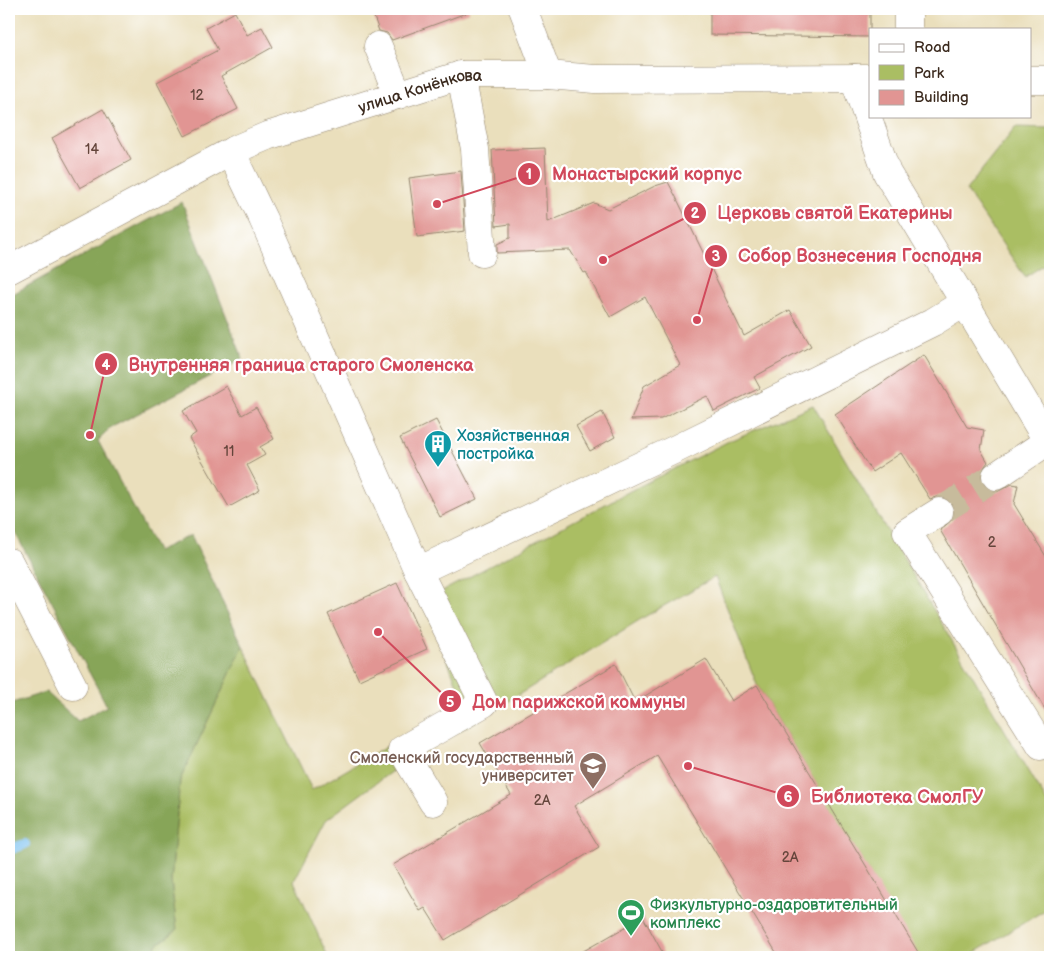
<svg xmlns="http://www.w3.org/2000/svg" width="1059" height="966" viewBox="0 0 1059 966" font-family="'Balsamiq Sans',sans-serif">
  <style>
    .green { fill: #aabe63; stroke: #727440 }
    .forest { fill: #87a559; stroke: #61683c }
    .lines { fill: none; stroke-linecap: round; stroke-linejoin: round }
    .stream { stroke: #78c0f0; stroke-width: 10 }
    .building { fill: #e19593 }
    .minor-tunnel { stroke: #c7bb9c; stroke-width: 28; stroke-dasharray: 28 14; stroke-linecap: butt }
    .minor-casing { stroke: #92846d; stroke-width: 29 }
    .minor { stroke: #fff; stroke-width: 28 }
    .labels { text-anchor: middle; stroke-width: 4.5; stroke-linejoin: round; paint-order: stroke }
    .number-label { font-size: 14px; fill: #64453b }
    .street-label { font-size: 16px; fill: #3b2a1e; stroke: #fff }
    .culture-label { font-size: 16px; fill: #0d838f; stroke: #fff; text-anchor: start }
    .education-label { font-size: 16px; fill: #785e54; stroke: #fff; text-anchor: end }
    .leisure-label { font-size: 16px; fill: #27864d; stroke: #fff; text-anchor: start }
    .leader { fill: none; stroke: #d1495b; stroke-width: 2 }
    .callout-dot { fill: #d1495b; stroke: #fff; stroke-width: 2 }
    .mark-label { font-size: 15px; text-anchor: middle; font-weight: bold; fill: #fff }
    .callout-label { font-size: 18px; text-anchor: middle; font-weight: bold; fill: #d1495b; stroke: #fff; stroke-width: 4.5; stroke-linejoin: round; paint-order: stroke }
  </style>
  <rect width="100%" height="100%" fill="#fff"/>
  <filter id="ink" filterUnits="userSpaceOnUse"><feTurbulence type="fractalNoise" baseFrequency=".02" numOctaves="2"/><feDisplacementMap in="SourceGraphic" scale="10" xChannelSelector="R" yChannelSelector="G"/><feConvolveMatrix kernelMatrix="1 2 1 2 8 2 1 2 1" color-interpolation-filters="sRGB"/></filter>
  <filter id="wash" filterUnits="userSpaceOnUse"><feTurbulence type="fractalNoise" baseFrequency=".0096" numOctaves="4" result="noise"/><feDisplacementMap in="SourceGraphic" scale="20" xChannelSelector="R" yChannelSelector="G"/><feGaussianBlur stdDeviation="1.12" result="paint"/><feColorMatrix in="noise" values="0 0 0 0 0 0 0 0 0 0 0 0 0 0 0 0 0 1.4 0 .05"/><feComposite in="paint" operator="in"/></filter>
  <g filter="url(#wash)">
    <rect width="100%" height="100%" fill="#eadfbc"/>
    <!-- green -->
    <g class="green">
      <polygon points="1016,127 1050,128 1050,261 1025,277 966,190"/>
      <polygon points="813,405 1050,807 1050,907 967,957 920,957 757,685 715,577 646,616 473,723 407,760 326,820 294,881 328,957 151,957 156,945 177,930 171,881 180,780 243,646 312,790 464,702 424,601 630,491 727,442"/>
    </g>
    <!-- forest -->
    <polygon class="forest" points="182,202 243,359 110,428 98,441 157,551 191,535 243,646 180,780 171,881 177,930 157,945 151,957 9,957 9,704 46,692 78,721 107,706 9,521 9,296"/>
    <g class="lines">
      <!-- stream -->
      <polyline class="stream" points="9,850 25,844"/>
    </g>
    <g id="blocks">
      <!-- building -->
      <g class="building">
        <polygon points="371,9 469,9 469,12 392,40 387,33 379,31"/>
        <polygon points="710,9 870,9 870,37 710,35"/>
        <polygon points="235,12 247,35 262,27 273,47 221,76 238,109 185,136 157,82 218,50 206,28"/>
        <polygon points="103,109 131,160 80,188 52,138"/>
        <polygon points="545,148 548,222 594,203 608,209 655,186 668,182 676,197 744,336 790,310 811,346 754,377 760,388 714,411 707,396 661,419 631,420 644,386 680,365 645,297 610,317 586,272 584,273 570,250 497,253 497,244 510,238 510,224 496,226 492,150"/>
        <polygon points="461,171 465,231 417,237 409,178"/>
        <polygon points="924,355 967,427 984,430 981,450 988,462 982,470 980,477 983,484 989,490 997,492 1012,484 1018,485 1014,504 1050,563 1050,718 940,530 953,519 955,511 952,503 947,498 939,496 930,499 901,453 872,472 835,414"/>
        <polygon points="226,386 242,415 256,407 274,439 260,447 265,455 247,465 260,490 229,507 189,438 196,433 183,411"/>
        <polygon points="602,412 615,437 590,451 576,426"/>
        <polygon points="436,420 477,499 440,517 400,438"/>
        <polygon points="397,583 427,649 359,680 328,614"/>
        <polygon points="706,659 731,701 757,685 921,957 779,957 657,756 574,806 599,847 445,940 425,908 420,911 393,865 511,795 480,743 616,664 635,702"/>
        <polygon points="643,917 665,957 573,957"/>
      </g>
    </g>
  </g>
  <g filter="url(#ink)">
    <use href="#blocks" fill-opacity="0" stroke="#92846d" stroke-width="1"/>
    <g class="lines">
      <!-- minor-tunnel -->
      <polyline class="minor-tunnel" points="939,512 996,476"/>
      <defs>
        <g id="minor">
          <polyline points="523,9 548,75"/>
          <polyline points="908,29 908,9"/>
          <polyline points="378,46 398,95"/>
          <polyline points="461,75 475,149 482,253"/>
          <polyline points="854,78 887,173 1050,445"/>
          <polyline points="1030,80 1050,80"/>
          <polyline points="234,150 238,167 263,219 418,571 484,703 402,750 433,802"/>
          <path id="s1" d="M9,270L234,150L267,136L461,75H548L595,79L870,78"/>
          <polyline points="996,476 1048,441"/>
          <polyline points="939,512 907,532 1041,746 1050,740"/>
          <polyline points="9,562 73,686"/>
          <polyline points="418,571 678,448 933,322 964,303"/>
        </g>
      </defs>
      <!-- minor casing -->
      <use href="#minor" class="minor-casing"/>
      <!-- minor -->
      <use href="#minor" class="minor"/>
    </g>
  </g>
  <!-- icons -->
  <defs>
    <symbol id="building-pin" viewBox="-11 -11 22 30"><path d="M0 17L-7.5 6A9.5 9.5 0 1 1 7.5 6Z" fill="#0f9aa8" stroke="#fff"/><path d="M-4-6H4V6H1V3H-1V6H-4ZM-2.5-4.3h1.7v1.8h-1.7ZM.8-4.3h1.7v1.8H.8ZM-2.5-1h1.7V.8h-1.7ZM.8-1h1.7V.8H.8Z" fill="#fff"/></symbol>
    <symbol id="university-pin" viewBox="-11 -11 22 30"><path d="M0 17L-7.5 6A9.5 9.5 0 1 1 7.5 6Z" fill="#8d6e63" stroke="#fff"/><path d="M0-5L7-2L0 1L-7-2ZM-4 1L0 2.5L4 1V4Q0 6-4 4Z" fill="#fff"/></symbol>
    <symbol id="stadium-pin" viewBox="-11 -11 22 30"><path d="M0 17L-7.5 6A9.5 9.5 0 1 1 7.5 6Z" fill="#2e9e5b" stroke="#fff"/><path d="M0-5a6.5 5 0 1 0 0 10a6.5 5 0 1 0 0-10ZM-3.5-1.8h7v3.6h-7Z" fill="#fff"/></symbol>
  </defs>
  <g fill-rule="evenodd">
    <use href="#building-pin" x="422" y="428" width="32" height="43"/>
    <use href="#university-pin" x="577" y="750" width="32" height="43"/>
    <use href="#stadium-pin" x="615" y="897" width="32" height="43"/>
  </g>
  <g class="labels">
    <!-- number labels -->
    <g class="number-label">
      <text x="197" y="100">12</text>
      <text x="92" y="154">14</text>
      <text x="229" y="456">11</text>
      <text x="992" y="547">2</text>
      <text x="542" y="805">2А</text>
      <text x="790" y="862">2А</text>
    </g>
    <!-- street labels -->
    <g class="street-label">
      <text dy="6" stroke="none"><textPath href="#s1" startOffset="451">улица Конёнкова</textPath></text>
    </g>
    <!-- culture labels -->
    <g class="culture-label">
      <text x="457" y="441">Хозяйственная<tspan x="457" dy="18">постройка</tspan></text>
    </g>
    <!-- education labels -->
    <g class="education-label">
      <text x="574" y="763">Смоленский государственный<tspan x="574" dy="18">университет</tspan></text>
    </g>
    <!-- leisure labels -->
    <g class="leisure-label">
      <text x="650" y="910">Физкультурно-оздаровтительный<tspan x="650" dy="18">комплекс</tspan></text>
    </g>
  </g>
  <!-- callouts -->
  <path class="leader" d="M437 204L529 174M603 260L695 213M697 320L716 256M90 435L106 364M378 632L450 701M688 766L788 796"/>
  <g class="callout-dot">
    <circle cx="437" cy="204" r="5"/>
    <circle cx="603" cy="260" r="5"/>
    <circle cx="697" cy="320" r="5"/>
    <circle cx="90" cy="435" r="5"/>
    <circle cx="378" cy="632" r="5"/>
    <circle cx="688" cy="766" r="5"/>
    <circle cx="529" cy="174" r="12"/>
    <circle cx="695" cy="213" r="12"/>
    <circle cx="716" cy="256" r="12"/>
    <circle cx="106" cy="364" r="12"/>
    <circle cx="450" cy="701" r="12"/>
    <circle cx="788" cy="796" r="12"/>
  </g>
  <g class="mark-label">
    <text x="529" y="179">1</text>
    <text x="695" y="218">2</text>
    <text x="716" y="261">3</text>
    <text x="106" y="370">4</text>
    <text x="450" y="707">5</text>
    <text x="788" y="802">6</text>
  </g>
  <g class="callout-label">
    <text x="647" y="180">Монастырский корпус</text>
    <text x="835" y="219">Церковь святой Екатерины</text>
    <text x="860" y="262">Собор Вознесения Господня</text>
    <text x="301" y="371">Внутренняя граница старого Смоленска</text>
    <text x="579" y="708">Дом парижской коммуны</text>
    <text x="897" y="803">Библиотека СмолГУ</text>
  </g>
  <!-- margin -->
  <rect width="1059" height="966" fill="none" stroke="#fff" stroke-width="30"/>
  <!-- legend -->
  <rect x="869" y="28" width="162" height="90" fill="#ffffff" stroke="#b1aaa5"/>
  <rect x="879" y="44" width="25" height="8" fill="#ffffff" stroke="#b1aaa5"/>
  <text x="914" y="52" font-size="15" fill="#3b2a1e">Road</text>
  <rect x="879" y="65" width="25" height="15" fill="#aabe63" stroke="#b1aaa5"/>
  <text x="914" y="78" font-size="15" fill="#3b2a1e">Park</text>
  <rect x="879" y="90" width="25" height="15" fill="#e19593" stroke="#b1aaa5"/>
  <text x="914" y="102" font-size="15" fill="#3b2a1e">Building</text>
</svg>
